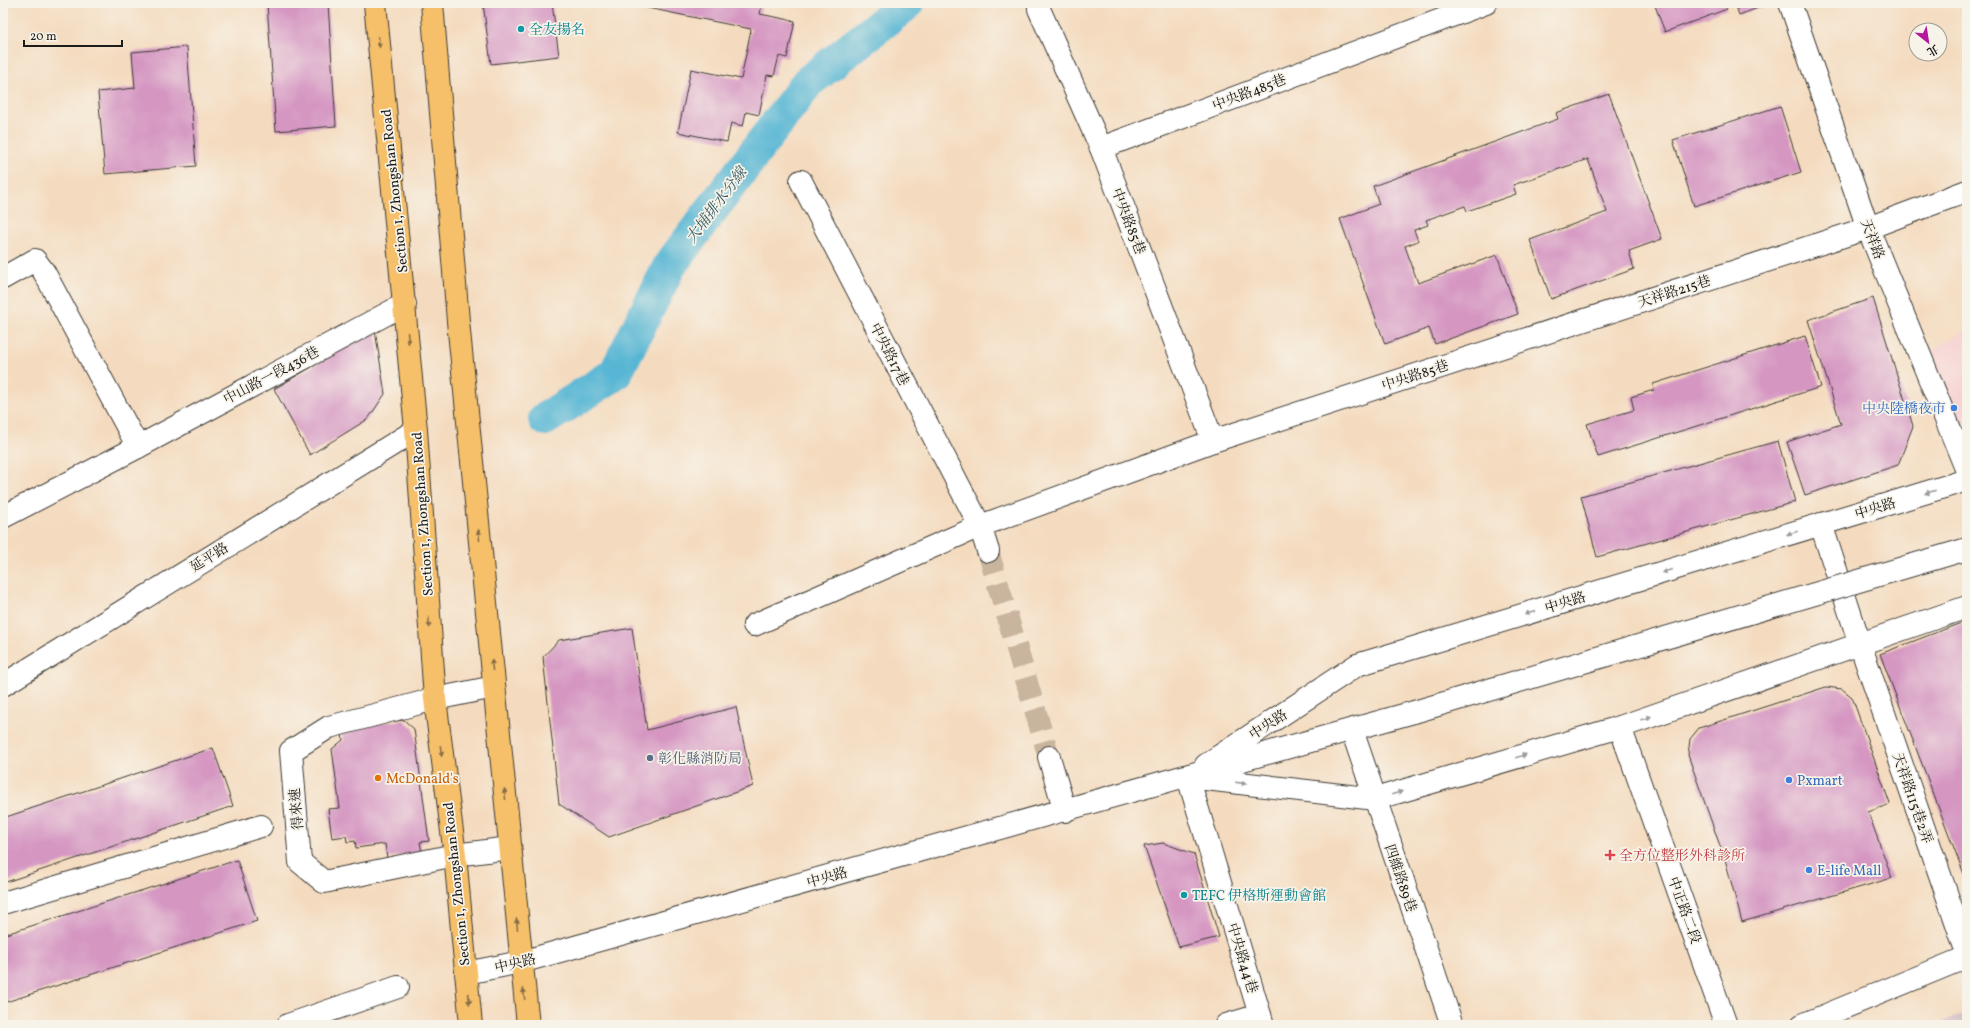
<svg xmlns="http://www.w3.org/2000/svg" width="1970" height="1028" viewBox="0 0 1970 1028" font-family="Vollkorn,'Noto Serif TC',serif">
  <style>
    .built { fill: #f7cfd0 }
    .industrial { fill: #d2bdc5 }
    .lines { fill: none; stroke-linecap: round; stroke-linejoin: round }
    .canal { stroke: #56b6d4; stroke-width: 34 }
    .building { fill: #d597c2 }
    .minor-tunnel { stroke: #c9b59e; stroke-width: 22; stroke-dasharray: 22 11; stroke-linecap: butt }
    .minor-casing { stroke: #3c3934; stroke-width: 24 }
    .major-casing { stroke: #3c3934; stroke-width: 24 }
    .minor { stroke: #fff; stroke-width: 22 }
    .major { stroke: #f6c06b; stroke-width: 22 }
    .minor-bridge-casing { stroke: #3c3934; stroke-width: 24; stroke-linecap: butt }
    .minor-bridge { stroke: #fff; stroke-width: 22 }
    .oneway { fill: #896e44 }
    .oneway2 { fill: #999 }
    .culture-dot { fill: #0f9aa8; stroke: #f7f3e8; stroke-width: 1.5 }
    .shop-dot { fill: #3f7fe0; stroke: #f7f3e8; stroke-width: 1.5 }
    .service-dot { fill: #5c6f8a; stroke: #f7f3e8; stroke-width: 1.5 }
    .food-dot { fill: #e8710a; stroke: #f7f3e8; stroke-width: 1.5 }
    .health-dot { fill: #e0444e; stroke: #f7f3e8; stroke-width: 1.5 }
    .labels { text-anchor: middle; stroke-width: 3.5; stroke-linejoin: round; paint-order: stroke }
    .culture-label { font-size: 14px; fill: #0d838f; stroke: #f7f3e8; text-anchor: start }
    .street-label { font-size: 14px; fill: #1c1c1c; stroke: #f7f3e8 }
    .shop-label { font-size: 14px; fill: #366cbe; stroke: #f7f3e8; text-anchor: start }
    .service-label { font-size: 14px; fill: #4e5e75; stroke: #f7f3e8; text-anchor: start }
    .food-label { font-size: 14px; fill: #c56008; stroke: #f7f3e8; text-anchor: start }
    .health-label { font-size: 14px; fill: #be3a42; stroke: #f7f3e8; text-anchor: start }
    .water-label { font-size: 15px; font-style: italic; fill: #335a66; stroke: #f7f3e8 }
  </style>
  <rect width="100%" height="100%" fill="#f7f3e8"/>
  <filter id="ink" filterUnits="userSpaceOnUse"><feTurbulence type="fractalNoise" baseFrequency=".025" numOctaves="2"/><feDisplacementMap in="SourceGraphic" scale="8" xChannelSelector="R" yChannelSelector="G"/><feConvolveMatrix kernelMatrix="1 2 1 2 8 2 1 2 1" color-interpolation-filters="sRGB"/></filter>
  <filter id="wash" filterUnits="userSpaceOnUse"><feTurbulence type="fractalNoise" baseFrequency=".012" numOctaves="4" result="noise"/><feDisplacementMap in="SourceGraphic" scale="16" xChannelSelector="R" yChannelSelector="G"/><feGaussianBlur stdDeviation="0.9" result="paint"/><feColorMatrix in="noise" values="0 0 0 0 0 0 0 0 0 0 0 0 0 0 0 0 0 1.4 0 .05"/><feComposite in="paint" operator="in"/></filter>
  <g filter="url(#wash)">
    <rect width="100%" height="100%" fill="#f4dbbf"/>
    <!-- built -->
    <polygon class="built" points="1967,329 1967,457 1921,358"/>
    <!-- industrial -->
    <polygon class="industrial" points="1967,1012 1967,1025 1937,1025"/>
    <g class="lines">
      <!-- canal -->
      <polyline class="canal" points="545,419 615,374 670,265 808,82 908,3"/>
    </g>
    <g id="blocks">
      <!-- building -->
      <g class="building">
        <polygon points="267,3 328,3 336,126 276,131"/>
        <polygon points="483,3 552,3 559,56 491,64"/>
        <polygon points="623,3 762,3 760,14 795,21 787,58 779,56 774,76 767,75 759,115 746,112 743,126 731,123 727,142 678,132 691,69 741,79 751,29"/>
        <polygon points="1654,3 1724,3 1727,9 1665,32"/>
        <polygon points="1735,3 1771,3 1739,15"/>
        <polygon points="187,47 196,166 105,174 98,92 135,88 132,52"/>
        <polygon points="1609,94 1662,239 1629,251 1634,269 1551,299 1530,240 1607,212 1588,159 1513,185 1516,194 1467,211 1465,206 1426,220 1428,225 1414,230 1418,241 1405,246 1418,283 1497,255 1518,314 1435,344 1429,328 1385,344 1340,219 1379,204 1373,186 1558,119 1556,113"/>
        <polygon points="1780,106 1801,172 1694,206 1673,140"/>
        <polygon points="1873,298 1913,426 1898,465 1805,495 1787,442 1841,424 1808,320"/>
        <polygon points="375,330 385,394 368,419 310,455 274,389"/>
        <polygon points="1805,336 1821,387 1598,457 1587,424 1634,410 1631,397 1654,390 1653,384"/>
        <polygon points="1778,441 1795,502 1597,557 1581,496"/>
        <polygon points="1961,623 1967,623 1967,882 1880,654"/>
        <polygon points="632,628 647,730 736,707 753,786 609,837 559,804 543,657 559,640"/>
        <polygon points="1826,687 1842,689 1852,697 1890,804 1868,812 1892,878 1742,922 1726,863 1688,755 1690,739 1699,728"/>
        <polygon points="404,720 414,729 429,841 420,842 422,853 387,858 385,844 356,848 355,841 347,842 346,836 332,838 328,809 340,808 332,749 343,740 341,728"/>
        <polygon points="213,748 233,806 3,883 3,818"/>
        <polygon points="1163,843 1194,854 1219,937 1179,947 1144,846"/>
        <polygon points="237,860 257,921 3,1003 3,935"/>
      </g>
    </g>
  </g>
  <g filter="url(#ink)">
    <use href="#blocks" fill-opacity="0" stroke="#3c3934" stroke-width="1"/>
    <g class="lines">
      <!-- minor-tunnel -->
      <polyline class="minor-tunnel" points="988,551 1049,757"/>
      <defs>
        <g id="minor">
          <polyline points="1039,3 1039,9 1101,148 1213,441"/>
          <polyline points="1790,3 1868,228 1967,471"/>
          <polyline points="1101,148 1486,3"/>
          <polyline points="801,181 980,526 988,551"/>
          <polyline points="3,278 35,260 44,272 138,447"/>
          <polyline points="3,517 138,447 405,304"/>
          <polyline points="1821,524 1860,644 1967,953"/>
          <polyline points="754,625 980,526 1213,441 1868,228 1967,191"/>
          <polyline points="3,685 416,430"/>
          <polyline points="494,687 435,699 329,727 291,751 300,862 324,882 455,855 510,848"/>
          <polyline points="1620,727 1726,1025"/>
          <polyline points="1352,730 1452,1025"/>
          <polyline points="1049,757 1065,811"/>
          <polyline points="1206,765 1357,665 1967,480"/>
          <polyline points="1188,777 1263,1025"/>
          <polyline points="1197,778 1375,799 1620,727 1967,607"/>
          <polyline points="3,903 261,826"/>
          <polyline points="466,973 521,962 1414,712"/>
          <polyline points="288,1025 398,987"/>
          <polyline points="1226,1025 1260,1015"/>
          <polyline points="1802,1025 1967,957"/>
        </g>
        <g id="major">
          <polyline points="375,3 416,430 435,699 455,855 471,1025"/>
          <polyline points="432,3 458,321 528,1025"/>
        </g>
      </defs>
      <!-- minor casing -->
      <use href="#minor" class="minor-casing"/>
      <!-- major casing -->
      <use href="#major" class="major-casing"/>
      <!-- minor -->
      <use href="#minor" class="minor"/>
      <!-- major -->
      <use href="#major" class="major"/>
      <defs>
        <polyline id="minor-bridge" points="1414,712 1967,549"/>
      </defs>
      <!-- minor-bridge casing -->
      <use href="#minor-bridge" class="minor-bridge-casing"/>
      <!-- minor-bridge -->
      <use href="#minor-bridge" class="minor-bridge"/>
    </g>
    <!-- one-way arrows -->
    <defs><path id="oneway-solid" d="M-6-.8H1V-3.2L6.5 0L1 3.2V.8H-6Z"/></defs>
    <g class="oneway">
      <use href="#oneway-solid" transform="translate(379 42) rotate(84)"/>
      <use href="#oneway-solid" transform="translate(408 338) rotate(85)"/>
      <use href="#oneway-solid" transform="translate(479 535) rotate(-96)"/>
      <use href="#oneway-solid" transform="translate(429 622) rotate(86)"/>
      <use href="#oneway-solid" transform="translate(492 665) rotate(-96)"/>
      <use href="#oneway-solid" transform="translate(441 751) rotate(83)"/>
      <use href="#oneway-solid" transform="translate(505 794) rotate(-96)"/>
      <use href="#oneway-solid" transform="translate(517 924) rotate(-95)"/>
      <use href="#oneway-solid" transform="translate(524 994) rotate(-97)"/>
      <use href="#oneway-solid" transform="translate(469 999) rotate(84)"/>
    </g>
    <g class="oneway2">
      <use href="#oneway-solid" transform="translate(1930 492) rotate(163)"/>
      <use href="#oneway-solid" transform="translate(1792 533) rotate(163)"/>
      <use href="#oneway-solid" transform="translate(1667 571) rotate(163)"/>
      <use href="#oneway-solid" transform="translate(1530 613) rotate(163)"/>
      <use href="#oneway-solid" transform="translate(1646 718) rotate(-19)"/>
      <use href="#oneway-solid" transform="translate(1521 756) rotate(-17)"/>
      <use href="#oneway-solid" transform="translate(1241 783) rotate(7)"/>
      <use href="#oneway-solid" transform="translate(1397 793) rotate(-17)"/>
    </g>
  </g>
  <!-- markers -->
  <g class="culture-dot">
    <circle cx="521" cy="29" r="4"/>
    <circle cx="1184" cy="895" r="4"/>
  </g>
  <g class="shop-dot">
    <circle cx="1954" cy="408" r="4"/>
    <circle cx="1789" cy="780" r="4"/>
    <circle cx="1809" cy="870" r="4"/>
  </g>
  <circle class="service-dot" cx="650" cy="758" r="4"/>
  <circle class="food-dot" cx="378" cy="778" r="4"/>
  <path class="health-dot" d="M1608 849h4v4h4v4h-4v4h-4v-4h-4v-4h4z"/>
  <g class="labels">
    <!-- culture labels -->
    <g class="culture-label">
      <text x="529" y="34">全友揚名</text>
      <text x="1192" y="900">TEFC 伊格斯運動會館</text>
    </g>
    <!-- street labels -->
    <g class="street-label">
      <text transform="translate(1249 92) rotate(-21)" y="5">中央路485巷</text>
      <text transform="translate(394 191) rotate(-96)" y="5">Section 1, Zhongshan Road</text>
      <text transform="translate(1129 221) rotate(69)" y="5">中央路85巷</text>
      <text transform="translate(1873 239) rotate(69)" y="5">天祥路</text>
      <text transform="translate(1674 291) rotate(-18)" y="5">天祥路215巷</text>
      <text transform="translate(890 354) rotate(63)" y="5">中央路17巷</text>
      <text transform="translate(271 375) rotate(-28)" y="5">中山路一段436巷</text>
      <text transform="translate(1415 375) rotate(-18)" y="5">中央路85巷</text>
      <text transform="translate(1875 508) rotate(-17)" y="5">中央路</text>
      <text transform="translate(422 514) rotate(-94)" y="5">Section 1, Zhongshan Road</text>
      <text transform="translate(209 557) rotate(-32)" y="5">延平路</text>
      <text transform="translate(1565 602) rotate(-17)" y="5">中央路</text>
      <text transform="translate(1268 724) rotate(-33)" y="5">中央路</text>
      <text transform="translate(1913 798) rotate(71)" y="5">天祥路115巷2弄</text>
      <text transform="translate(296 809) rotate(-95)" y="5">得來速</text>
      <text transform="translate(827 877) rotate(-16)" y="5">中央路</text>
      <text transform="translate(1401 878) rotate(71)" y="5">四維路89巷</text>
      <text transform="translate(456 884) rotate(-96)" y="5">Section 1, Zhongshan Road</text>
      <text transform="translate(1685 910) rotate(70)" y="5">中正路二段</text>
      <text transform="translate(1243 958) rotate(73)" y="5">中央路44巷</text>
      <text transform="translate(515 963) rotate(-13)" y="5">中央路</text>
    </g>
    <!-- shop labels -->
    <g class="shop-label">
      <text x="1946" y="413" text-anchor="end">中央陸橋夜市</text>
      <text x="1797" y="785">Pxmart</text>
      <text x="1817" y="875">E-life Mall</text>
    </g>
    <!-- service labels -->
    <g class="service-label">
      <text x="658" y="763">彰化縣消防局</text>
    </g>
    <!-- food labels -->
    <g class="food-label">
      <text x="386" y="783">McDonald's</text>
    </g>
    <!-- health labels -->
    <g class="health-label">
      <text x="1619" y="860">全方位整形外科診所</text>
    </g>
    <!-- water labels -->
    <g class="water-label">
      <text transform="translate(716 205) rotate(-53)" y="5">大埔排水分線</text>
    </g>
  </g>
  <!-- margin -->
  <rect width="1970" height="1028" fill="none" stroke="#f7f3e8" stroke-width="16"/>
  <!-- north arrow -->
  <g transform="translate(1928 42) rotate(150)"><circle r="19" fill="#f7f3e8" stroke="#9f9d96"/>
  <path d="M0-3L7 15L0 10L-7 15Z" fill="#b5179e"/>
  <text y="-6" font-size="11" font-weight="bold" text-anchor="middle" fill="#1c1c1c">北</text>
  </g>
  <!-- scale -->
  <path d="M24 40v6h98v-6" fill="none" stroke="#1c1c1c" stroke-width="2"/>
  <text x="30" y="40" font-size="12" fill="#1c1c1c" stroke="#f7f3e8" stroke-width="3" paint-order="stroke">20 m</text>
</svg>
